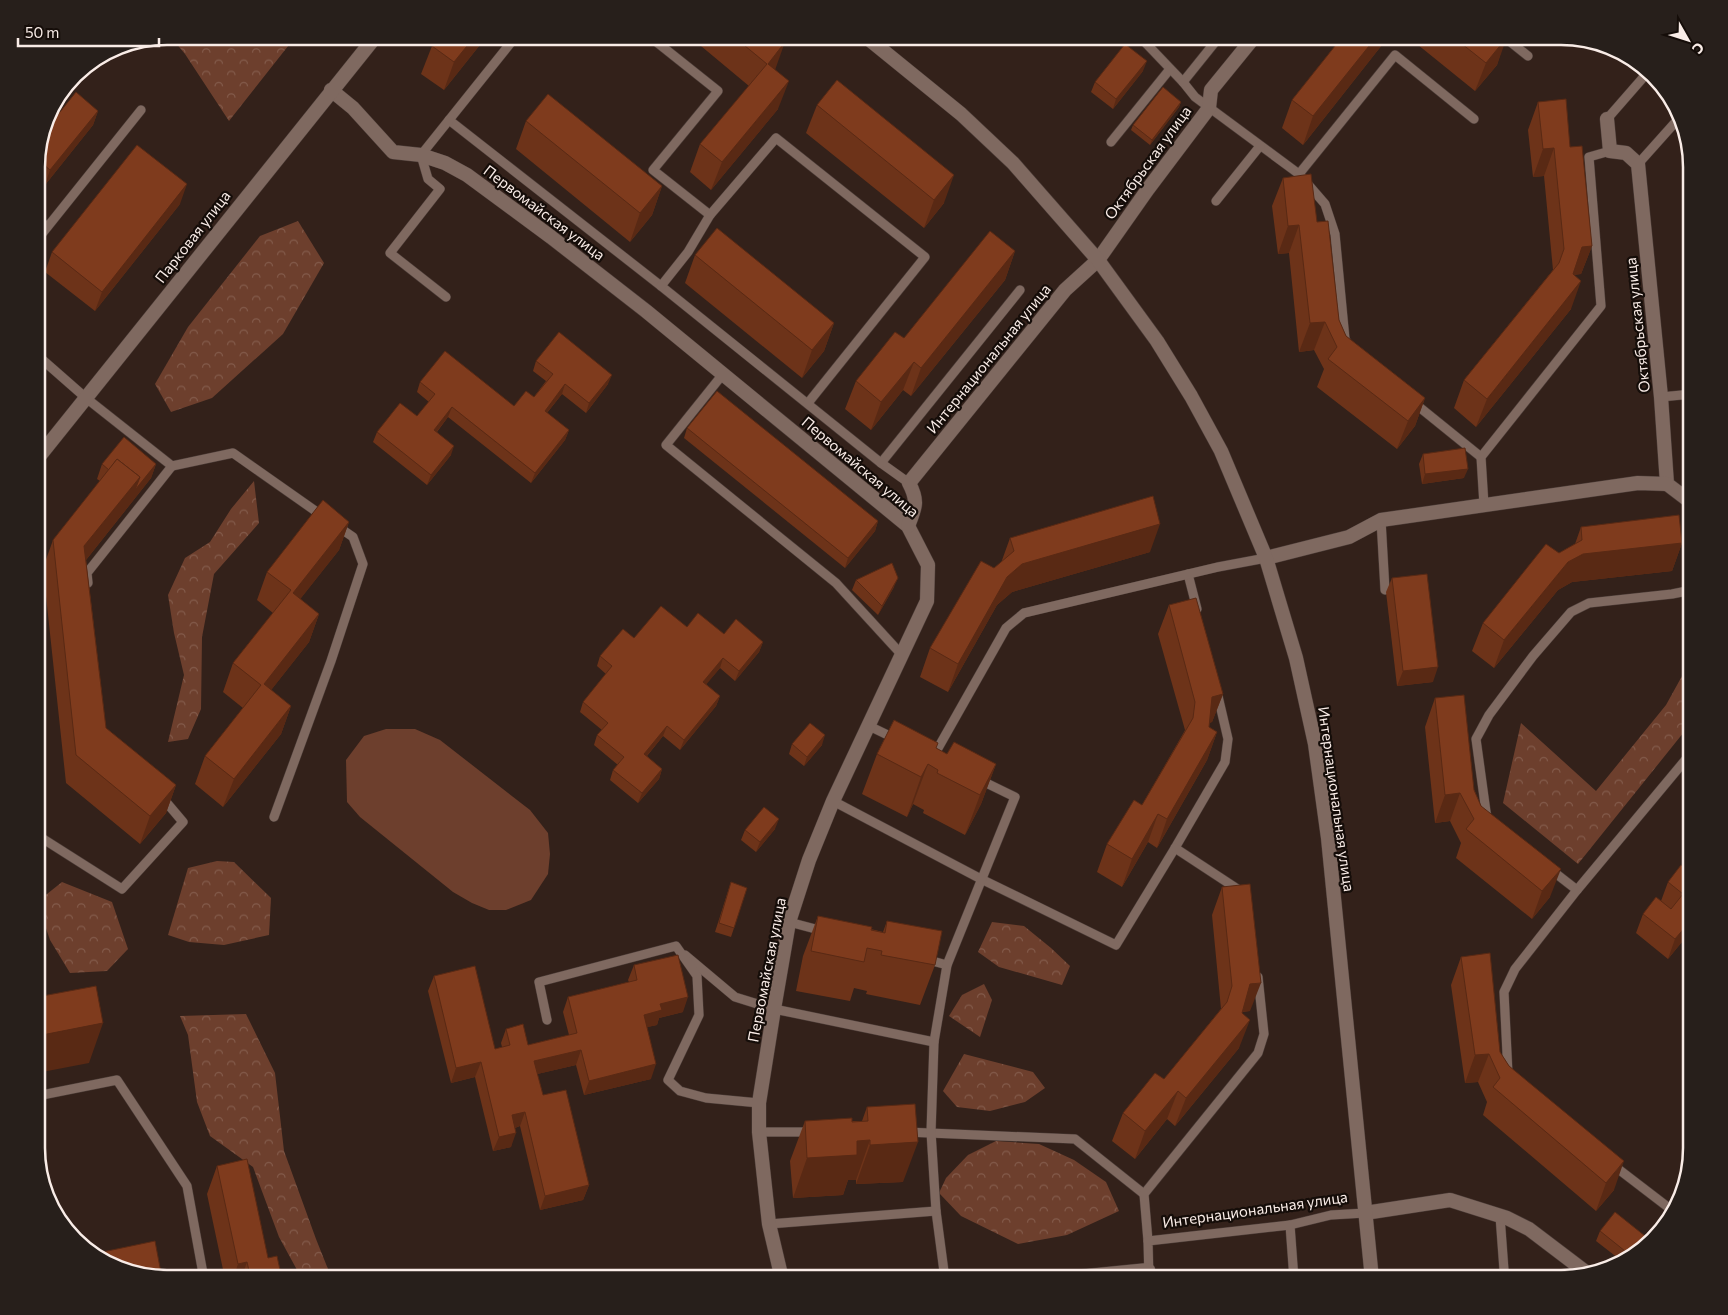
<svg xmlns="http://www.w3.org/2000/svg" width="1728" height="1315" viewBox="0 0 1728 1315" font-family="Commissioner,sans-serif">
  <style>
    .grass { fill: #6d3f2d }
    .forest { fill: url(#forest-crowns) }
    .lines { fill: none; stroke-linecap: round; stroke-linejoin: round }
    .service-casing { stroke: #4b3c37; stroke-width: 10 }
    .minor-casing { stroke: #4b3c37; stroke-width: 15 }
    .secondary-casing { stroke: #4b3c37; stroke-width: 15 }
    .service { stroke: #7f6960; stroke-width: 9 }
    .minor { stroke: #7f6960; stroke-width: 14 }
    .secondary { stroke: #7f6960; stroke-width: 14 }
    .wall { fill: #6d3319 }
    .shaded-wall { fill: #592914 }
    .building { fill: #7f3b1d; stroke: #592914 }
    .labels { text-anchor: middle; stroke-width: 4.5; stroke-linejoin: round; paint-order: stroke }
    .street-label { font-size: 15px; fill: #f9ece7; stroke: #150d09 }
    .rim { fill: none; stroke: #f9ece7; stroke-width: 2.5 }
  </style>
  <defs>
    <pattern id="forest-crowns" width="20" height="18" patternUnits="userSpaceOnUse" patternTransform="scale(1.25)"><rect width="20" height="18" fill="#6d3f2d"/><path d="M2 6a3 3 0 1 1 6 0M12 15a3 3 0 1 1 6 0" fill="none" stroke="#835b4b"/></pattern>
  </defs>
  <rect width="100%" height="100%" fill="#33211a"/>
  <!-- grass -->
  <polygon class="grass" points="386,729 415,729 440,740 530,810 548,833 550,854 548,874 531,900 506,910 489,910 472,903 453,892 360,817 347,802 346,760 364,736"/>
  <!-- forest -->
  <g class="forest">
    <polygon points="170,36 296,36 229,121 185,54"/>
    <polygon points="298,221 324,263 283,334 212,398 171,412 155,384 188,327 260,236"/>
    <polygon points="254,481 259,523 214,574 202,637 201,709 188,739 168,742 184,675 174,633 168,595 185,558 210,542 231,509"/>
    <polygon points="1692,658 1692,722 1578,864 1503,803 1521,723 1596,791 1666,705"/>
    <polygon points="217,861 234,862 271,898 269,935 224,945 189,942 168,935 188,868"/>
    <polygon points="62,882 112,902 128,949 107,971 70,973 50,940 37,902"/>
    <polygon points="992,922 1024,926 1051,948 1070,966 1062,985 999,967 978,952"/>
    <polygon points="984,984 992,1000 980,1037 949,1016 962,995"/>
    <polygon points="246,1014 275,1073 284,1151 316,1239 332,1279 302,1279 279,1237 253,1167 210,1136 197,1102 188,1035 180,1016"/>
    <polygon points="964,1054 1033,1072 1045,1088 1025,1102 990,1111 957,1107 943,1091"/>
    <polygon points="996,1141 1039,1144 1074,1160 1106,1182 1119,1211 1067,1235 1018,1244 961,1216 939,1193 946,1178 968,1155"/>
  </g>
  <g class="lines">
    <defs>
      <g id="service">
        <polyline points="649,36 718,91 653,170 710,215"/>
        <polyline points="1139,36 1183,82 1195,97 1299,174 1325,204 1335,234 1345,339 1348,344"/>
        <polyline points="1503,36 1528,56"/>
        <polyline points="1612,48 1646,74"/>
        <polyline points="1183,82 1220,36"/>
        <polyline points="1607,119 1648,72"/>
        <polyline points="449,120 661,286 881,463 909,483"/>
        <polyline points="1111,142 1170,69"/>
        <polyline points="1638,164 1680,117"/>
        <polyline points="1299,174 1395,55 1474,119"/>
        <polyline points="1216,201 1260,146"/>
        <polyline points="37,218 47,227"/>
        <polyline points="37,240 141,110"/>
        <polyline points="661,286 688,252 710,215 776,138 925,257 808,403"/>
        <polyline points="446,297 390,253 440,189 428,179 421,155 513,40 519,36"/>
        <polyline points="37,355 86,398 172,466 87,573 88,583"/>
        <polyline points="723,374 666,445 836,583 901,654"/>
        <polyline points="1661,397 1692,394"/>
        <polyline points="1413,402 1481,457"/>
        <polyline points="881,463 1020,290"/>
        <polyline points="172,466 233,453 324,517"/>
        <polyline points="1484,505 1481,457 1601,306 1589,157 1610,151"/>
        <polyline points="1381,520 1385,590"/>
        <polyline points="1188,574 1197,609"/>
        <polyline points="867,725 896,739"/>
        <polyline points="933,757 1006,628 1024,613 1218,567 1266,558"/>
        <polyline points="833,801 981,879 1116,945 1175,848 1225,762 1228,739 1217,692"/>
        <polyline points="274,817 331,661 363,564 353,537 337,526"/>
        <polyline points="1489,820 1487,819 1476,739 1489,715 1533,656 1571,612 1589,603 1672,594 1692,590"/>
        <polyline points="37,835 122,889 183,822 161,796"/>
        <polyline points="1175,848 1242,892"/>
        <polyline points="1550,869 1577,890"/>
        <polyline points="789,922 823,931"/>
        <polyline points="685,955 735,997 774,1009 934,1042"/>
        <polyline points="925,959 947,965"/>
        <polyline points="547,1020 539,982 676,946 697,976 699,1015 668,1080 680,1091 706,1098 759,1103"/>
        <polyline points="1508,1074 1504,992 1515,969 1577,890 1692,752"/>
        <polyline points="37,1096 117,1080 187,1186 204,1279"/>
        <polyline points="759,1132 811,1132"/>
        <polyline points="906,1132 1075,1139 1144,1194"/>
        <polyline points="1613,1165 1673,1211"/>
        <polyline points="1500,1216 1504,1270"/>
        <polyline points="769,1224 936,1211"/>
        <polyline points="1290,1225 1294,1279"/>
        <polyline points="1148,1241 1144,1194 1258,1053 1264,1034 1258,977"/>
        <polyline points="945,1279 936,1211 931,1132 934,1042 947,965 1015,797 978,779"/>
        <polyline points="1149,1279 1148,1241 1290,1225 1331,1215 1365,1213"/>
      </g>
      <g id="minor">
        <polyline points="331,90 353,108 393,152 421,155 445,163 467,175 551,237 646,311 908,526 928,565 927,601 833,801 809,860 789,922 774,1009 759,1103 759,1132 769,1224 782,1279"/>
        <polyline points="1607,119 1610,151 1626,153 1638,164 1661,397 1667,484 1692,503"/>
        <path d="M908,526C915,508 919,502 909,483L1065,290L1098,260L1148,189L1209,108L1211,90L1255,36"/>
        <polyline points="1266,558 1349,537 1381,520 1638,483 1667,484"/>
        <polyline points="1365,1213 1450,1200 1507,1218 1529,1229 1587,1273"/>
        <polyline points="1056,1279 1148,1270"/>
      </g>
      <g id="secondary">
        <polyline points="865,36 961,114 1013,163 1098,260 1157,341 1191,396 1221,451 1266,558 1296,658 1315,744 1328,838 1372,1279"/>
        <polyline points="37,459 376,36"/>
      </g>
    </defs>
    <!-- service casing -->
    <use href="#service" class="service-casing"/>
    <!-- minor casing -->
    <use href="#minor" class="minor-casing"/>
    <!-- secondary casing -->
    <use href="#secondary" class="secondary-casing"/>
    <!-- service -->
    <use href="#service" class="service"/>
    <!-- minor -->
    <use href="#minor" class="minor"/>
    <!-- secondary -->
    <use href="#secondary" class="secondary"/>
  </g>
  <!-- wall -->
  <g class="wall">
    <polygon points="487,36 444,90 421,74 432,46"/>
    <polygon points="689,36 778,36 775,70 778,109 711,190 690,172 700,144 749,86"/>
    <polygon points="1064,36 1079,36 1073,44"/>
    <polygon points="1175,36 1193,36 1186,45"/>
    <polygon points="1343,36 1389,36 1303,145 1282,128 1292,100"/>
    <polygon points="1407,36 1506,36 1497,65 1475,91"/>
    <polygon points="1143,71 1113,109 1091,92 1095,82"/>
    <polygon points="1181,102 1179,107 1150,145 1131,130 1133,125"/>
    <polygon points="1538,102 1570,147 1592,246 1581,274 1573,275 1571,309 1476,427 1454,408 1464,380 1553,270 1544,176 1533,177 1528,130"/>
    <polygon points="817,105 944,203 924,228 806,133"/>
    <polygon points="98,111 93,125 45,185 37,178 37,159"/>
    <polygon points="526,121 662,186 652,215 630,242 516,149"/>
    <polygon points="1283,178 1317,222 1339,320 1346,336 1425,398 1415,426 1397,449 1317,387 1324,369 1314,350 1299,352 1289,253 1278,254 1272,206"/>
    <polygon points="180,204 95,311 45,272 52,252"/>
    <polygon points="1015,251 1005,280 911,396 903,390 871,430 845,409 856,381 904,338"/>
    <polygon points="695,255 834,323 824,351 802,378 685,283"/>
    <polygon points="536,361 608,384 586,413 562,394 547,413 569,430 565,440 531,483 448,417 437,432 451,455 427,485 373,442 377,432 417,416 429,402 417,392 420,382 514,406 534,397 546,381 533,371"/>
    <polygon points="687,428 878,521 875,531 845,568 684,438"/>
    <polygon points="1423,454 1464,478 1422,484 1419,464"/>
    <polygon points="102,464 156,464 151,478 86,560 106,728 176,785 166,813 140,844 66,783 43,568 53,540 100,481 97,479"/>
    <polygon points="349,522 339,550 300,599 319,614 309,642 271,690 291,706 281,734 223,807 195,784 205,756 243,708 223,692 233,663 273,613 257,600 267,572"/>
    <polygon points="1581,527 1682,543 1672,571 1572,582 1558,590 1494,668 1472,651 1483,623 1559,553 1575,544"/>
    <polygon points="1010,538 1150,552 1012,592 997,605 948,692 920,677 930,648 1001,563"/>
    <polygon points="1392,578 1433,682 1397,686 1386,592"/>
    <polygon points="856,580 894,587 878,615 852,590"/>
    <polygon points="1169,605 1223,694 1212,722 1209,723 1209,727 1217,732 1207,760 1157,848 1148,842 1122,887 1097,872 1107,844 1142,805 1184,732 1185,730 1158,634"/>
    <polygon points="687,627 763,642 759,652 735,681 720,668 706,684 720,696 716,706 680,750 663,736 647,756 662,769 659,779 638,803 610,780 613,770 618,765 594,745 597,735 602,730 580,712 583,702 606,674 597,666 600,656 634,638"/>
    <polygon points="1435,698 1481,806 1550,897 1532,919 1456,858 1461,843 1450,821 1435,823 1425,727"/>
    <polygon points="792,744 822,745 804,766 789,754"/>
    <polygon points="936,748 947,754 996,764 981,804 965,835 923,813 924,810 913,804 907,817 862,794 877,754"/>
    <polygon points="775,829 756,852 741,840 745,830"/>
    <polygon points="1692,853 1692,873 1686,869"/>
    <polygon points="1692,873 1692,933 1690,932 1668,959 1636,933 1643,914 1661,901 1668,882"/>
    <polygon points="731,882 734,928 731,937 715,932"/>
    <polygon points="1222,887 1250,1011 1242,1012 1239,1048 1175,1126 1167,1119 1135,1159 1112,1141 1123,1113 1164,1079 1221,1009 1212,915"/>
    <polygon points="818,916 883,932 887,921 935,965 920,1005 866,994 867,991 854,988 850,1001 796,991 803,956"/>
    <polygon points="1461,957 1500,1052 1509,1066 1614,1190 1596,1211 1483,1115 1487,1102 1478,1082 1465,1083 1451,985"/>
    <polygon points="634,965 683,1012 659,1018 657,1025 647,1027 651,1079 584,1095 576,1065 537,1074 543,1095 589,1185 583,1200 540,1210 520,1126 515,1128 511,1147 493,1151 475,1077 451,1083 428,991 434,976 495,1049 502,1047 501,1043 506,1029 528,1045 569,1035 563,1012 568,997 629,982 628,980"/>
    <polygon points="867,1107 903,1182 856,1184 856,1180 848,1180 843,1195 793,1198 790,1161 805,1121 862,1121"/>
    <polygon points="217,1166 268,1258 282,1279 225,1279 207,1194"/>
    <polygon points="1600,1231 1645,1236 1640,1247 1623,1262 1596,1241"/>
  </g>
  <!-- shaded-wall -->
  <g class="shaded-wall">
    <polygon points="475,36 487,36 444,90 454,62"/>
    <polygon points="1076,36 1079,36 1073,44"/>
    <polygon points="1189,36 1193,36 1186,45"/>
    <polygon points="1377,36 1389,36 1303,145 1313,116"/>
    <polygon points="1507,37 1497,65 1475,91 1486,63"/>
    <polygon points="785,42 775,70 768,64"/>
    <polygon points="1147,61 1143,71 1113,109 1116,99"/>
    <polygon points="789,81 778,109 711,190 722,162"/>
    <polygon points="1181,102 1179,107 1150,145 1152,140"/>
    <polygon points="98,111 93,125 45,185 50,170"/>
    <polygon points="1554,148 1544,176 1533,177 1543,149"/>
    <polygon points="954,175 944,203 924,228 934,200"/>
    <polygon points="187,184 180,204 95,311 102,292"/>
    <polygon points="662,186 652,215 630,242 640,213"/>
    <polygon points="1299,225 1289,253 1278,254 1288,226"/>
    <polygon points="1592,246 1581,274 1571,275 1582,247"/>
    <polygon points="1015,251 1005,280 911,396 921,368"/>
    <polygon points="1581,281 1571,309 1476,427 1487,399"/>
    <polygon points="1325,322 1314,350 1299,352 1310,323"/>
    <polygon points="834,323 824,351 802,378 812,350"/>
    <polygon points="914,362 903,390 871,430 881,402"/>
    <polygon points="612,375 608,384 586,413 589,403"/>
    <polygon points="565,384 562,394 541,420 545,411"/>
    <polygon points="1425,398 1415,426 1397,449 1408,421"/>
    <polygon points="452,407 448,417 431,439 434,430"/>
    <polygon points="569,430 565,440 531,483 535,473"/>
    <polygon points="454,446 451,455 427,485 431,475"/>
    <polygon points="156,464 151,478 74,575 84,546 140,477"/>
    <polygon points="1468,469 1464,478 1422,484 1425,474"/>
    <polygon points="878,521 875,531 845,568 848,558"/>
    <polygon points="349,522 339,550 283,621 293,593"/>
    <polygon points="1160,524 1150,552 1012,592 997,605 948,692 958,664 1007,577 1022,564"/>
    <polygon points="1682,543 1672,571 1572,582 1558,590 1494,668 1504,640 1568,562 1583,554"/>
    <polygon points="898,578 894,587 878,615 882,606"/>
    <polygon points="319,614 309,642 253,713 264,684"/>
    <polygon points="763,642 759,652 735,681 739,671"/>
    <polygon points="723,658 720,668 700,692 703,682"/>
    <polygon points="1438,667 1433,682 1397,686 1403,671"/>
    <polygon points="1223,694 1212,722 1202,725 1212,697"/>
    <polygon points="720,696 716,706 680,750 684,740"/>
    <polygon points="291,706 281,734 223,807 234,779"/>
    <polygon points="667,726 663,736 640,764 644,754"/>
    <polygon points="1217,732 1207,760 1157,848 1167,819"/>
    <polygon points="825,735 822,745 804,766 807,757"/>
    <polygon points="928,764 913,804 907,817 921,777"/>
    <polygon points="996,764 981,804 965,835 980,795"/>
    <polygon points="662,769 659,779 638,803 642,793"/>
    <polygon points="176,785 166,813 140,844 150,816"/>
    <polygon points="1460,793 1450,821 1435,823 1445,795"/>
    <polygon points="1158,814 1148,842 1122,887 1132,859"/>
    <polygon points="779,819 775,829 756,852 760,842"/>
    <polygon points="1561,869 1550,897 1532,919 1542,891"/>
    <polygon points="1692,919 1692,927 1690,932 1668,959 1675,939"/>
    <polygon points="1261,983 1250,1011 1240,1012 1250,984"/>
    <polygon points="688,997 683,1012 659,1018 657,1025 639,1029 644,1015 660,1004"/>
    <polygon points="1250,1020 1239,1048 1175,1126 1186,1098"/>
    <polygon points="103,1023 89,1063 37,1073 37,1036"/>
    <polygon points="581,1050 576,1065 529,1076 534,1061"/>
    <polygon points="1489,1054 1478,1082 1465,1083 1475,1055"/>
    <polygon points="481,1062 475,1077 451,1083 456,1068"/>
    <polygon points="656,1064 651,1079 584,1095 589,1081"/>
    <polygon points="1178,1091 1167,1119 1135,1159 1145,1131"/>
    <polygon points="525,1112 520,1126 507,1130 512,1115"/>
    <polygon points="516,1133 511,1147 493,1151 499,1137"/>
    <polygon points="870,1140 856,1180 848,1180 843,1195 793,1198 807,1158 857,1141"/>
    <polygon points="918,1142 903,1182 856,1184 870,1145"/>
    <polygon points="1624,1161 1614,1190 1596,1211 1606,1183"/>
    <polygon points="589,1185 583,1200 540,1210 545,1196"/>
    <polygon points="1645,1236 1641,1246 1630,1256 1630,1255"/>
    <polygon points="247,1262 241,1279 233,1279 238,1264"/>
  </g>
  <!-- building -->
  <g class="building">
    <polygon points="439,36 475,36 454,62 432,46"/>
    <polygon points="733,36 778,36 785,42 768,64 789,81 722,162 700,144 767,64"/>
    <polygon points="1343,36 1377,36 1313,116 1292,100"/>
    <polygon points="1452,36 1506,36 1507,37 1486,63"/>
    <polygon points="1125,44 1147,61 1116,99 1095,82"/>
    <polygon points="837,80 954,175 934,200 817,105"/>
    <polygon points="1163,87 1181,102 1152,140 1133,125"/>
    <polygon points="76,92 98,111 50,170 37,159 44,132"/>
    <polygon points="548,94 662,186 640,213 526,121"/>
    <polygon points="1566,99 1570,147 1582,146 1592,246 1582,247 1573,274 1581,281 1487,399 1464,380 1559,263 1564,249 1554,148 1543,149 1538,102"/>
    <polygon points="137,145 187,184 102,292 52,252"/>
    <polygon points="1311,174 1317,222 1328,221 1339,320 1346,336 1425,398 1408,421 1328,359 1337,347 1325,322 1310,323 1299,225 1288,226 1283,178"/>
    <polygon points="717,228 834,323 812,350 695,255"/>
    <polygon points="990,231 1015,251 921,368 914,362 881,402 856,381 895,332 904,338"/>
    <polygon points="559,332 612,375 589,403 565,384 545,411 569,430 535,473 452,407 434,430 454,446 431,475 377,432 400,403 417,416 435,394 420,382 445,351 514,406 526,391 534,397 553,374 536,361"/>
    <polygon points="717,391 878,521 848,558 687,428"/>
    <polygon points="124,437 156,464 135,490 140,477 117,459 109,470 102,464"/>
    <polygon points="1465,448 1468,469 1425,474 1423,454"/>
    <polygon points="117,459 140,477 84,546 106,728 176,785 150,816 76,755 53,540"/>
    <polygon points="1153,496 1160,524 1022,564 1007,577 958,664 930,648 981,561 994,568 1014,551 1010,538"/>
    <polygon points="323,500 349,522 293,593 319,614 264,684 291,706 234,779 205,756 261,685 233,663 291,590 267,572"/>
    <polygon points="1679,515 1682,543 1583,554 1568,562 1504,640 1483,623 1546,544 1559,553 1582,540 1581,527"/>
    <polygon points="892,563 898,578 882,606 856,580"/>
    <polygon points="1427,574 1438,667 1403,671 1392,578"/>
    <polygon points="1196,598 1223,694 1212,697 1209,727 1217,732 1167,819 1158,814 1132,859 1107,844 1134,800 1142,805 1193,718 1195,702 1169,605"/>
    <polygon points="661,606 687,627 698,613 724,634 736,619 763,642 739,671 723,658 703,682 720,696 684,740 667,726 644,754 662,769 642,793 613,770 624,757 597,735 608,723 583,702 612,666 600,656 623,629 634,638"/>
    <polygon points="1464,695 1474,790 1481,806 1561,869 1542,891 1466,829 1474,819 1460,793 1445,795 1435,698"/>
    <polygon points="894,720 938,743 936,748 947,754 954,742 996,764 980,795 937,773 938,770 928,764 921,777 877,754"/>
    <polygon points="810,723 825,735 807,757 792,744"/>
    <polygon points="764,807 779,819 760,842 745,830"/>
    <polygon points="1681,865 1692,873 1692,919 1675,939 1643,914 1656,897 1671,909 1683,894 1668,882"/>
    <polygon points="731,882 747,888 734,928 719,923"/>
    <polygon points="1250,884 1261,983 1250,984 1242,1013 1250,1020 1186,1098 1178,1091 1145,1131 1123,1113 1155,1073 1164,1079 1227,1002 1232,986 1222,887"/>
    <polygon points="818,916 872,927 871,930 885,933 887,921 942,931 935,965 881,955 882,951 867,948 864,962 811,951"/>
    <polygon points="1490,953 1500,1052 1509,1066 1624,1161 1606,1183 1493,1087 1500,1078 1489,1054 1475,1055 1461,957"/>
    <polygon points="678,955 688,997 660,1004 662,1010 644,1015 656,1064 589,1081 581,1050 534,1061 543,1095 566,1090 589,1185 545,1196 525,1112 512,1115 516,1133 499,1137 481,1062 456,1068 434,976 475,966 495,1049 510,1045 506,1029 523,1024 528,1045 577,1033 568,997 637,980 634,965"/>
    <polygon points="96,986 103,1023 37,1036 37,997"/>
    <polygon points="915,1104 918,1142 870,1145 870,1140 857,1141 857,1155 807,1158 805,1121 852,1118 852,1122 868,1121 867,1107"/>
    <polygon points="247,1159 268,1258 277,1256 282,1279 251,1279 247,1262 238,1264 217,1166"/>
    <polygon points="1615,1212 1645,1236 1630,1255 1600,1231"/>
    <polygon points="155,1241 162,1278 125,1272 93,1254"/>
  </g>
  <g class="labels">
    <!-- street labels -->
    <g class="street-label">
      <text transform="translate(1148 163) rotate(-54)" y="5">Октябрьская улица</text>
      <text transform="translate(544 213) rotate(37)" y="5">Первомайская улица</text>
      <text transform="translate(193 237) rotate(-52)" y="5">Парковая улица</text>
      <text transform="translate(1638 325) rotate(-96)" y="5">Октябрьская улица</text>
      <text transform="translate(989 359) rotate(-51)" y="5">Интернациональная улица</text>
      <text transform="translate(860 467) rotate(40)" y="5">Первомайская улица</text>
      <text transform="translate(1336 799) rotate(82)" y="5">Интернациональная улица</text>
      <text transform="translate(767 970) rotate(-79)" y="5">Первомайская улица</text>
      <text transform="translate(1255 1210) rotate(-8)" y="5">Интернациональная улица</text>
    </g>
  </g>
  <!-- crop -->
  <path d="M0 0H1728V1315H0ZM167 45H1561A122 122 0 0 1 1683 167V1148A122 122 0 0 1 1561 1270H167A122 122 0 0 1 45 1148V167A122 122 0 0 1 167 45Z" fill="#271f1b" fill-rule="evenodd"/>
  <path class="rim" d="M167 45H1561A122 122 0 0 1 1683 167V1148A122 122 0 0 1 1561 1270H167A122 122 0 0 1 45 1148V167A122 122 0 0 1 167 45Z"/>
  <!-- north arrow -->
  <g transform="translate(1688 40) rotate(129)" stroke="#150d09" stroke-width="4" paint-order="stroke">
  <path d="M0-4L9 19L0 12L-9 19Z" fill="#f9ece7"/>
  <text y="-8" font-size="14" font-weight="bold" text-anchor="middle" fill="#f9ece7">С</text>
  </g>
  <!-- scale -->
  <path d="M18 38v8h141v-8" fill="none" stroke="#f9ece7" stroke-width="2.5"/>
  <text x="25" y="38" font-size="15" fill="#f9ece7" stroke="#150d09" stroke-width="4" paint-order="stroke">50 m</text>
</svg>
